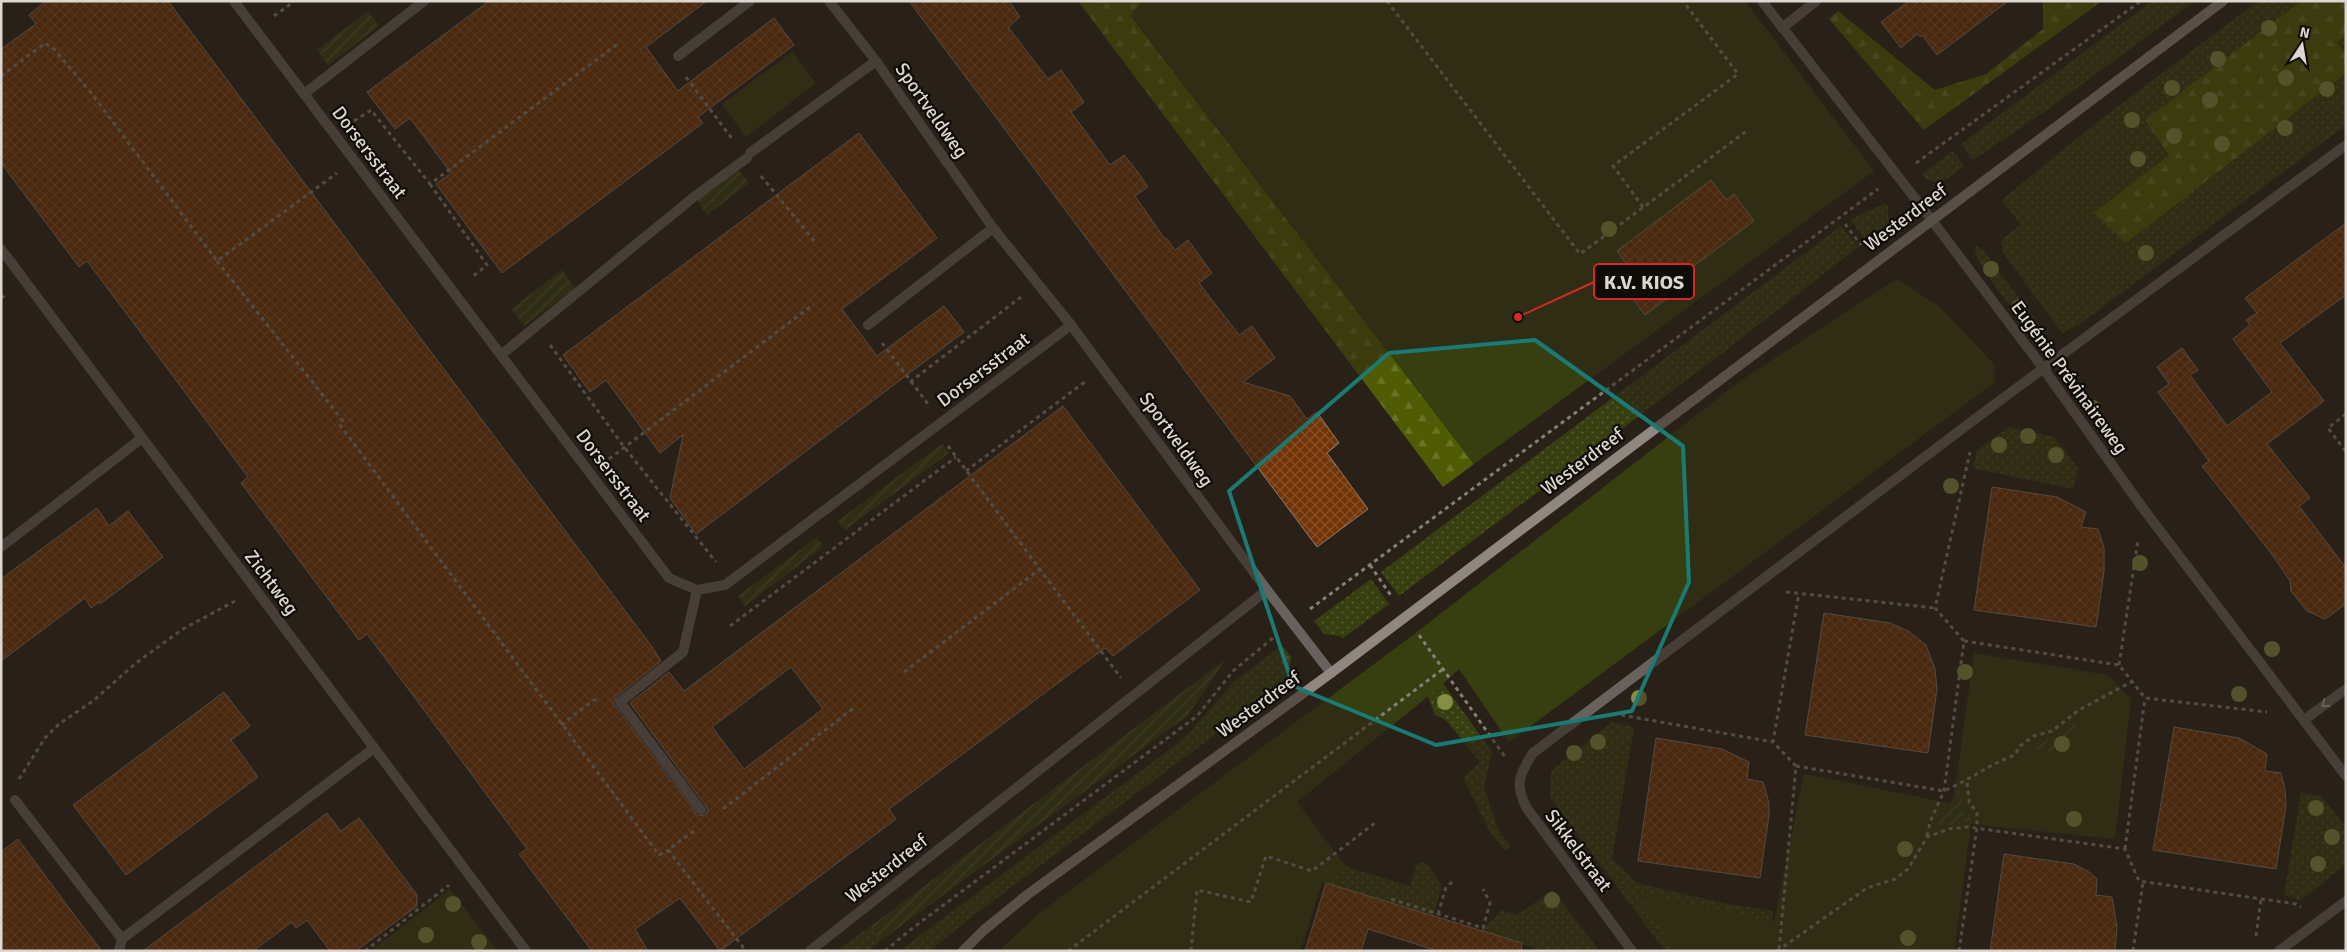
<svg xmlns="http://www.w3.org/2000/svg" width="2347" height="952" viewBox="0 0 2347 952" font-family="Signika,sans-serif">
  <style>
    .grass { fill: url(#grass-dots) }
    .forest { fill: url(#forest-firs) }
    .park { fill: #373f10 }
    .garden { fill: url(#garden-furrows) }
    .building { fill: url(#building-cross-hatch); stroke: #887a72; fill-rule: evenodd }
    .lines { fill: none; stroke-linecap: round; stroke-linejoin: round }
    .path { stroke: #867f77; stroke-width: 3; stroke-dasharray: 4 4; stroke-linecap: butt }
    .lane { stroke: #68625e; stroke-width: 10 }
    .street { stroke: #68625e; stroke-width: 10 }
    .secondary { stroke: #908780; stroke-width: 10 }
    .tree { fill: #858e42 }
    .oneway { stroke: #b4aea9 }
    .marked { fill: none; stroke: #197b73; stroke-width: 4; stroke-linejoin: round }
    .labels { text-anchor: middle; stroke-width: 4.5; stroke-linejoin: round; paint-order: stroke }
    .street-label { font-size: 19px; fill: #ddd7d1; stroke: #0f0b07 }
    .leader { fill: none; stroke: #d62828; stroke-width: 2 }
    .callout-dot { fill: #d62828; stroke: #0f0b07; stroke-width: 2 }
    .callout { fill: #0f0b07; stroke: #d62828; stroke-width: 2 }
    .callout-label { font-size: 20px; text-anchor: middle; font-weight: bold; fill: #ddd7d1 }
  </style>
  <defs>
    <pattern id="grass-dots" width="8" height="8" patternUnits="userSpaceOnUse" patternTransform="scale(1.25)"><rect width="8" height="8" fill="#373f10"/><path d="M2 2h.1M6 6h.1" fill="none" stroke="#545a32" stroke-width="1.8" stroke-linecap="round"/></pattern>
    <pattern id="forest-firs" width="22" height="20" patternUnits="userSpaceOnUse" patternTransform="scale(1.25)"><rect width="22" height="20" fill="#505c04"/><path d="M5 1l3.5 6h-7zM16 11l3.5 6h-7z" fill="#697328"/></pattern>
    <pattern id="garden-furrows" width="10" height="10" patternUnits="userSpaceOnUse" patternTransform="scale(1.25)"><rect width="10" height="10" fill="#373f10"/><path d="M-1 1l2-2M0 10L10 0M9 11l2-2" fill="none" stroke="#545a32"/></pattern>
    <pattern id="building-cross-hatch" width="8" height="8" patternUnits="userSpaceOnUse" patternTransform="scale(1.25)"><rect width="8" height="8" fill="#723404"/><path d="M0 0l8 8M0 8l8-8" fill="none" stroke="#865128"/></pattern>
  </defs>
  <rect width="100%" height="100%" fill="#292117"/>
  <!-- grass -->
  <g class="grass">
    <polygon points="2152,1 2195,1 2051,107 1973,160 1961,144"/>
    <polygon points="2258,1 2346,1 2346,125 2080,324 2062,333 2002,251 2003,238 2021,225 2002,200 2101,119"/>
    <polygon points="1953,151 1964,166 1940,184 1926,179 1922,174"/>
    <path d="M1884,203L1888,206L1889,223L1865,240L1851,220C1861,212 1874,211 1884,203Z"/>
    <polygon points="1841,226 1858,247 1720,355 1399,596 1381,572"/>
    <path d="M1975,245L1984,251L2046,334C2039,334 2033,331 2028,326C2017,316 1981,270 1977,256C1975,253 1975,249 1975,245Z"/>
    <polygon points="2009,427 2054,437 2078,468 2074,489 1973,468 1977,450"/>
    <polygon points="1371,579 1389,604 1342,639 1340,636 1324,634 1314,621"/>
    <polygon points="1282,645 1291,657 1289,674 1292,677 969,919 930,951 899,951 1173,747 1189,733 1234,682"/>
    <polygon points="1442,682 1492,752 1484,787 1498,830 1511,846 1505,850 1491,834 1463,778 1480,762 1446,720 1435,715 1428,696"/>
    <polygon points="1612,722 1634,727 1612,859 1637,883 1722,903 1773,911 1769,950 1665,951 1550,797 1551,771"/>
    <polygon points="2301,793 2321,796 2346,827 2346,861 2345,865 2301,900 2284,895"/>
    <polygon points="1338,858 1347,867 1410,886 1417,864 1422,862 1427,864 1442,885 1433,917 1322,882 1300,951 1194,951"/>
    <polygon points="1553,890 1599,951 1544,951 1481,931 1502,910 1517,915"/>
    <polygon points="870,927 882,940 869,951 835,951"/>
  </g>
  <!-- forest -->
  <g class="forest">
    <polygon points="1078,1 1142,1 1131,16 1474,464 1443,487"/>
    <polygon points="2043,1 2062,1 2064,4 2067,1 2102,1 1924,130 1829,19 1838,11 1935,90 1986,74 2043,29"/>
    <polygon points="2301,1 2346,1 2346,35 2337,42 2346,55 2346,73 2126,243 2094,213 2169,155 2145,120"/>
  </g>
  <!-- park -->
  <g class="park">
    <polygon points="1142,1 1745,1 1874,171 1474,464 1131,15"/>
    <polygon points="792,52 816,83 746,137 722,104"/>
    <polygon points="1897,279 1940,307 1994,364 1995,382 1509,742 1459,669 1441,686 1297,802 1346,867 1322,882 1300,951 999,951 1037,915 1065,894 1413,635 1743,379"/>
    <polygon points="1974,653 2107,675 2131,699 2115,839 1971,824 1954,951 1677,951 1637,893 1774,922 1804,774 1953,804"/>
    <polygon points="450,889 497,951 371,951"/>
  </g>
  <!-- garden -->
  <g class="garden">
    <polygon points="368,11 379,26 328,65 317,50"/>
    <polygon points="737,168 749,183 707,215 696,199"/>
    <polygon points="562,270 575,288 524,326 511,309"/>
    <polygon points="942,444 949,453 845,530 838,521"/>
    <polygon points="816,538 824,546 745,606 738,596"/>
    <polygon points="1226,659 1187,716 882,940 870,927"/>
    <polygon points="2076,719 2068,749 2058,753 2032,750 2035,743 2057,738"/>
    <polygon points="1965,787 1960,808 1972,820 1937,828 1944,808"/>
  </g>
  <!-- building -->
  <g class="building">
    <path d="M46,1H168L653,648L661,661L616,697L613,703L698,816L705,815L708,810L706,806L630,703L669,672L684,691L1063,406L1200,590L1113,656L1105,648L889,809L896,819L720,951L680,898L635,929L648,951H592L519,854L527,849L412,694L367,634L359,640L241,483L248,477L129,317L87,261L79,267L1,163V49L36,24L29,15ZM791,667L823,709L744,769L712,727Z"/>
    <polygon points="489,1 707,1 646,47 678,91 774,18 794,45 698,117 703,123 502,273 436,184 451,173 410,118 395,129 367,92"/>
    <polygon points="909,1 1009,1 1020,17 1008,27 1048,79 1061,70 1084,102 1071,112 1110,165 1124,155 1137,171 1148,187 1135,196 1165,239 1166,238 1175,250 1188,240 1212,273 1199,283 1239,335 1252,326 1275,358 1243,382 1290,396 1307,419 1317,412 1339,443 1327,453 1368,509 1317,547"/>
    <polygon points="1909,1 2008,1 1937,55 1922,35 1920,37 1917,34 1901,48 1881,22"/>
    <polygon points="859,133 937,238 842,309 877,356 944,306 964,332 696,534 670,498 683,435 660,453 606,380 590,392 563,355"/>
    <polygon points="1711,180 1726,200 1734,194 1754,221 1675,280 1681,288 1645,315 1629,293 1641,284 1617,251"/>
    <polygon points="2346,223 2346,295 2280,343 2324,401 2267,444 2310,498 2299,506 2346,568 2346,604 2325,619 2307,611 2291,591 2290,581 2274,557 2202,466 2209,461 2158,392 2169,384 2157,367 2182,348 2198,370 2190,375 2227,426 2272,392 2233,339 2250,325 2246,320 2257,313 2245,298"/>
    <polygon points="1992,487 2057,497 2086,512 2081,527 2098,529 2104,548 2104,571 2096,627 1974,610"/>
    <polygon points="97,508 109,526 128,511 163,557 100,604 99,602 91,608 85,598 1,661 1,579"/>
    <polygon points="1824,613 1890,623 1908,631 1926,645 1935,669 1937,689 1928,753 1805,735"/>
    <polygon points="224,692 250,726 231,740 258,777 126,875 73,805"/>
    <polygon points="2174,727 2239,738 2267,754 2265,771 2281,773 2285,790 2286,806 2276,869 2153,850"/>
    <polygon points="1656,738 1722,749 1749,762 1747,779 1763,782 1769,803 1769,815 1760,878 1638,861"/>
    <polygon points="327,813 341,831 359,818 417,895 417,906 356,951 330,951 307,920 296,928 292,922 253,951 143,951"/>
    <polygon points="18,839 81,924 102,951 1,951 1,852"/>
    <polygon points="2004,854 2074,864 2089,872 2097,879 2096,895 2112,897 2117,927 2115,951 1990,951"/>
    <polygon points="1326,883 1522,943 1521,951 1438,951 1368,929 1361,951 1305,951"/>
  </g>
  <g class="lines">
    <!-- path -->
    <g class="path">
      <polyline points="1387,1 1580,254 1748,130"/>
      <polyline points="274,16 292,3 291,1"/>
      <polyline points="1,76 45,43 54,49 92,94 217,261 337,173"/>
      <polyline points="686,77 733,140"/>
      <polyline points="354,121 371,110 430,184 619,43"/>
      <polyline points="1916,163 2141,1"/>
      <polyline points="761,176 816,243"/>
      <polyline points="430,184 487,265 471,278"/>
      <polyline points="1643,207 1613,166 1738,74 1683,1"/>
      <polyline points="1845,224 1861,245"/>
      <polyline points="217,261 343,421 340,425 659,855 668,850"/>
      <polyline points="1,298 7,294"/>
      <polyline points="882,343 928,404"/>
      <polyline points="550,345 624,447 716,562"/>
      <polyline points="910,382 1021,297"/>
      <polyline points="2346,414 2328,428 2346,452"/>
      <polyline points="948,446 1121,678"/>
      <polyline points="609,459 814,304"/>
      <polyline points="966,471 1086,381"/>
      <polyline points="1370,565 1392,597"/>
      <polyline points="1786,592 1935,608"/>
      <polyline points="1310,609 1878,189"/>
      <polyline points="730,626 956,457"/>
      <polyline points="1419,635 1505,757"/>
      <polyline points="1964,641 2119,665 2145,698 2267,712"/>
      <polyline points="2119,665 2138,540"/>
      <polyline points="904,672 1040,569"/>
      <polyline points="1621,715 1773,742"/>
      <polyline points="561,725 594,700 597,700"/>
      <path d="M1796,766L1944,791C1969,780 1990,764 2015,755L2020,746L2034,736L2052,731L2079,710L2131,682"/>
      <polyline points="19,779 45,738 59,724 93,701 136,663 183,629 235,601"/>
      <polyline points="723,809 855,707"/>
      <polyline points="694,831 668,850 746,951"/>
      <polyline points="1927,836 1930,822 1944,791 1964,641 1935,608 1970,452"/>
      <polyline points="2125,849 2145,698"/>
      <polyline points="1391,899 1483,928 1490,903 1483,889"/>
      <polyline points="1438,914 1446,887 1455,880"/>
      <polyline points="2256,936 2261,899"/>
      <polyline points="365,951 449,885"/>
      <polyline points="885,951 910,930 1197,716 1233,671 1274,637"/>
      <polyline points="1068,951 1443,669"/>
      <polyline points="1191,951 1197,890 1251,902 1266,856 1312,871 1375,823"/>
      <polyline points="1777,951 1867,888 1895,879 1908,869 1927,837 1949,829 1968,827 2125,849 2139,881 2296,904 2301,907"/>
      <polyline points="1786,951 1779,950 1796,766 1773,742 1799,593"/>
      <polyline points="1959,951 1977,827 1977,813 1969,802 1967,781"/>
      <polyline points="2133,951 2143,882"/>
    </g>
    <!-- lane -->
    <g class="lane">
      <polyline points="678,56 750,1"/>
      <polyline points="697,590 683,652 620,702 701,810"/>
    </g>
    <!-- street -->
    <g class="street">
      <polyline points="234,1 669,578 697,590 725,585 1071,325"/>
      <polyline points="829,1 876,61 993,228 1071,325 1267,590 1331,673"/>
      <polyline points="1762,1 1931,219 2043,368 2142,507 2346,776"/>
      <polyline points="1782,28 1816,1"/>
      <polyline points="304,94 424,1"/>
      <polyline points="750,153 876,61"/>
      <polyline points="1,249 526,951"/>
      <polyline points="868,325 993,228"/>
      <polyline points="501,355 695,196 747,158"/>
      <polyline points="1,547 142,438"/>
      <polyline points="2304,720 2346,689"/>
      <polyline points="15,800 122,939"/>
      <polyline points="119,951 122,939 374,748"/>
      <polyline points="810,951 1267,590"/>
      <path d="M1632,951L1526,807C1515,784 1519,775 1533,753L1979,416L2346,145"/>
      <polyline points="2279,951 2346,901"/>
    </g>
    <!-- secondary -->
    <polyline class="secondary" points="963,951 984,930 1027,895 1331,673 2223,1"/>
  </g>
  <!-- trees -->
  <g class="tree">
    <circle cx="2269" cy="28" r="8"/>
    <circle cx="2218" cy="59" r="8"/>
    <circle cx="2286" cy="78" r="8"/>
    <circle cx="2172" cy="88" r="8"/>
    <circle cx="2327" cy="89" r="8"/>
    <circle cx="2210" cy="100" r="8"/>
    <circle cx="2132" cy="120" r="8"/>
    <circle cx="2285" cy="128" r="8"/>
    <circle cx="2174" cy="136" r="8"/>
    <circle cx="2222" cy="144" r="8"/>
    <circle cx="2138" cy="159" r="8"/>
    <circle cx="1609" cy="229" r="8"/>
    <circle cx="2146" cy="253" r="8"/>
    <circle cx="1991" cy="269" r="8"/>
    <circle cx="2020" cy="307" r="8"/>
    <circle cx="2093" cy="408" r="8"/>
    <circle cx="2028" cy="436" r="8"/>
    <circle cx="1999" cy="445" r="8"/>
    <circle cx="2056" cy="455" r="8"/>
    <circle cx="1951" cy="486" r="8"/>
    <circle cx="2140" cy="563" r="8"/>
    <circle cx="2272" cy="649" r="8"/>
    <circle cx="1965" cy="672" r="8"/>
    <circle cx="2239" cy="694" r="8"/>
    <circle cx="1639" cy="698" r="8"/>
    <circle cx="1445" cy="702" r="8"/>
    <circle cx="1598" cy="742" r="8"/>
    <circle cx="2062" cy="744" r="8"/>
    <circle cx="1574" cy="753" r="8"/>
    <circle cx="2316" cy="808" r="8"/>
    <circle cx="2074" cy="819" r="8"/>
    <circle cx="2332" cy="837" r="8"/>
    <circle cx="1905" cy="849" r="8"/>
    <circle cx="2318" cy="864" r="8"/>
    <circle cx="1552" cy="900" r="8"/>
    <circle cx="453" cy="904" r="8"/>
    <circle cx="426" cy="935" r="8"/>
    <circle cx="1908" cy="938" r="8"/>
    <circle cx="479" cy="942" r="8"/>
  </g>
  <!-- one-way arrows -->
  <defs><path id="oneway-chevron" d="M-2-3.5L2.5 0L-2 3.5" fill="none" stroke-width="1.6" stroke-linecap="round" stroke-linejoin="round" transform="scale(1.25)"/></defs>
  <use class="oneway" href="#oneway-chevron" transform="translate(2325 704) rotate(143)"/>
  <!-- marked area -->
  <path d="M0 0H2347V952H0ZM1535,340L1683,446L1689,582L1632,711L1436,745L1293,686L1229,491L1389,353Z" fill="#292117" fill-opacity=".55" fill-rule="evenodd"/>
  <path class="marked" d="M1535,340L1683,446L1689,582L1632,711L1436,745L1293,686L1229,491L1389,353Z"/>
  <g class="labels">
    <!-- street labels -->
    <g class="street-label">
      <text transform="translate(932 110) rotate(55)" y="7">Sportveldweg</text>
      <text transform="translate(370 152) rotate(53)" y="7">Dorsersstraat</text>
      <text transform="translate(1905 217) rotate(-37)" y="7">Westerdreef</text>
      <text transform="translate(983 369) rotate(-37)" y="7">Dorsersstraat</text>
      <text transform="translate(2070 377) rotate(54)" y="7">Eugénie Prévinaireweg</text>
      <text transform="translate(1177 439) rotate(54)" y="7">Sportveldweg</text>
      <text transform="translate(1582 461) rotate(-37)" y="7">Westerdreef</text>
      <text transform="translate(614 475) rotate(53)" y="7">Dorsersstraat</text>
      <text transform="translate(272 582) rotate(53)" y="7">Zichtweg</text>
      <text transform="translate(1258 704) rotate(-36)" y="7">Westerdreef</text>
      <text transform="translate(1579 850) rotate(53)" y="7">Sikkelstraat</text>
      <text transform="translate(886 868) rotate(-38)" y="7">Westerdreef</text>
    </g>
  </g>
  <!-- callouts -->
  <path class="leader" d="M1518 317L1594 282"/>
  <circle class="callout-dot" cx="1518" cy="317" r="5"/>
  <rect class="callout" x="1594" y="264" width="100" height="35" rx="5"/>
  <g class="callout-label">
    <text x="1644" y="289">K.V. KIOS</text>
  </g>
  <!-- border -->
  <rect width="2347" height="952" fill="none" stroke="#ddd7d1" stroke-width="5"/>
  <!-- north arrow -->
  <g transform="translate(2302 45) rotate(12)" stroke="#0f0b07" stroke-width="4" paint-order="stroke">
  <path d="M0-4L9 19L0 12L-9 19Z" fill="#ddd7d1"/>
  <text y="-8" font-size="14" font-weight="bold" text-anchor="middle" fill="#ddd7d1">N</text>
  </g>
</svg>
